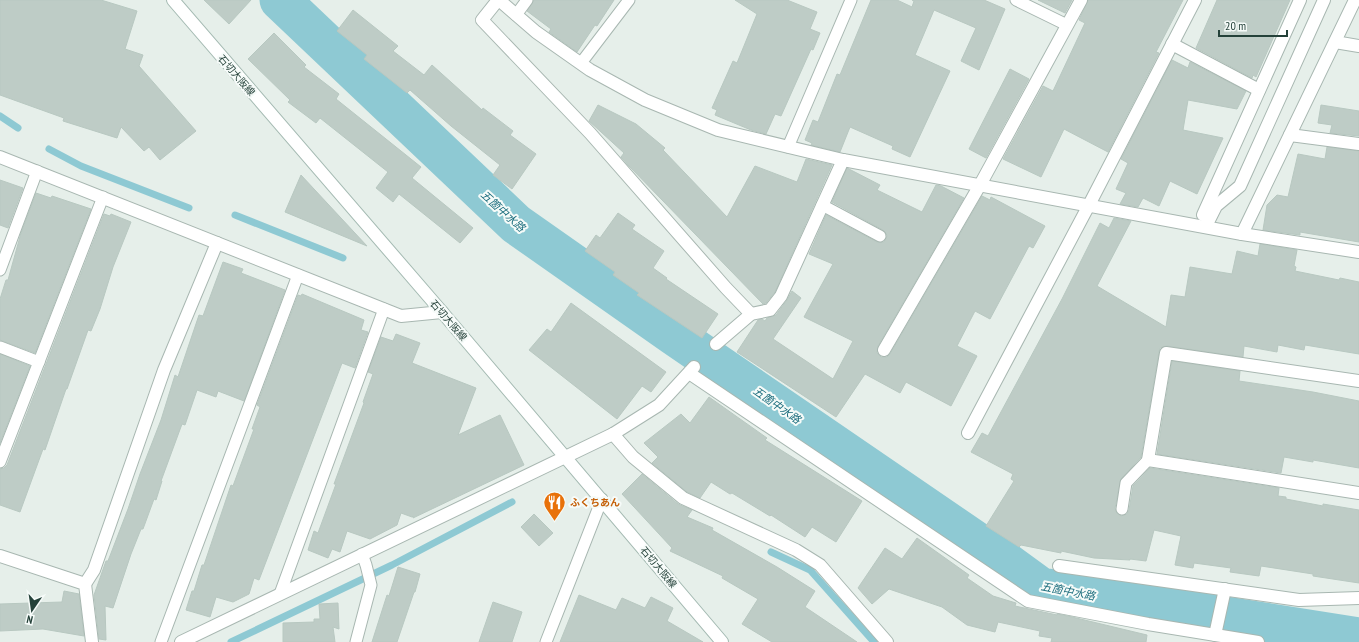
<svg xmlns="http://www.w3.org/2000/svg" width="1359" height="642" viewBox="0 0 1359 642" font-family="'PT Sans Narrow','Noto Sans JP',sans-serif">
  <style>
    .lines { fill: none; stroke-linecap: round; stroke-linejoin: round }
    .stream { stroke: #8ec9d3; stroke-width: 7 }
    .river { stroke: #8ec9d3; stroke-width: 41 }
    .building { fill: #beccc6; stroke: #b8c8c1 }
    .lane-casing { stroke: #a8b7b1; stroke-width: 13 }
    .street-casing { stroke: #a8b7b1; stroke-width: 14 }
    .secondary-casing { stroke: #a4bab2; stroke-width: 14 }
    .lane { stroke: #fff; stroke-width: 11 }
    .street { stroke: #fff; stroke-width: 12 }
    .secondary { stroke: #fff; stroke-width: 12 }
    .labels { text-anchor: middle; stroke-width: 4; stroke-linejoin: round; paint-order: stroke }
    .street-label { font-size: 10px; fill: #244139; stroke: #f6fbf9 }
    .food-label { font-size: 10px; font-weight: bold; fill: #c56008; stroke: #f6fbf9; text-anchor: start }
    .water-label { font-size: 11px; font-style: italic; fill: #1d6e7e; stroke: #f6fbf9 }
  </style>
  <rect width="100%" height="100%" fill="#e6efea"/>
  <g class="lines">
    <!-- stream -->
    <g class="stream">
      <polyline points="0,116 18,128"/>
      <polyline points="49,149 81,166 189,208"/>
      <polyline points="235,215 343,258"/>
      <polyline points="771,552 810,570 874,642"/>
      <polyline points="231,642 392,565 512,502"/>
    </g>
    <!-- river -->
    <polyline class="river" points="280,0 516,224 674,335 1004,561 1041,588 1359,638"/>
  </g>
  <!-- building -->
  <g class="building">
    <polygon points="0,0 101,0 137,11 125,49 143,55 139,66 196,131 160,160 149,147 144,151 121,127 117,138 63,121 64,118 0,95"/>
    <polygon points="204,0 251,0 229,24"/>
    <polygon points="534,0 614,0 597,26 595,25 577,52 549,32 551,29 527,11"/>
    <polygon points="735,0 787,0 817,12 810,29 820,33 813,50 811,49 781,116 775,114 766,134 751,130 715,115 717,110 712,108 733,61 737,63 757,14"/>
    <polygon points="871,0 897,0 912,7 914,1 912,0 984,0 1005,9 979,70 961,61 976,28 934,10 915,55 950,71 910,157 892,149 893,146 850,127 840,152 811,145 812,143 805,140 813,120 818,122 837,74 840,75"/>
    <polygon points="1038,0 1072,0 1065,13"/>
    <polygon points="1088,0 1183,0 1156,52 1159,53 1108,152 1064,129 1041,177 1003,159 1043,86 1053,91 1085,23 1079,20"/>
    <polygon points="1217,0 1290,0 1256,77 1253,75 1252,78 1196,48"/>
    <polygon points="353,10 398,46 393,51 424,75 432,65 482,110 483,108 513,131 510,135 536,154 512,189 493,175 500,165 451,126 410,90 407,93 364,59 367,55 337,31"/>
    <polygon points="274,33 306,65 304,67 339,94 336,99 421,167 412,178 473,228 460,243 399,194 393,202 376,188 388,172 320,118 316,123 288,102 290,100 248,59"/>
    <polygon points="1172,60 1188,68 1190,62 1246,91 1237,109 1188,100 1183,130 1223,138 1197,194 1170,181 1159,206 1143,198 1138,207 1120,204 1126,193 1116,189 1128,163 1121,159"/>
    <polygon points="1010,69 1029,79 986,158 969,149"/>
    <polygon points="598,105 636,124 665,148 663,150 727,217 755,166 797,182 806,159 832,165 775,292 766,303 763,304 629,166 621,157 624,153 589,121"/>
    <polygon points="1321,105 1359,111 1359,136 1330,133 1332,125 1318,123"/>
    <polygon points="1327,147 1359,151 1359,242 1300,232 1300,235 1263,230 1267,205 1277,195 1288,197 1298,154 1325,159"/>
    <polygon points="847,168 880,185 877,190 922,212 936,185 941,186 964,198 878,346 877,353 881,357 887,357 890,354 982,196 990,200 991,197 1045,226 1033,248 1029,246 990,319 975,311 957,346 977,356 951,406 906,382 900,393 865,374 836,417 737,352 758,320 762,319 765,321 767,318 776,315 787,300 792,291 801,298 773,339 833,379 853,341 804,317 833,264 809,254 826,215 877,242 884,242 887,236 886,233 883,230 832,202"/>
    <polygon points="301,175 367,246 285,212"/>
    <polygon points="0,180 23,188 8,228 0,225"/>
    <polygon points="36,193 51,198 52,196 91,209 35,353 0,340 0,299 6,280 8,280 21,233"/>
    <polygon points="618,213 635,225 632,229 664,251 653,268 667,278 666,279 718,314 702,338 637,295 639,293 613,275 615,272 585,251 596,235 600,238"/>
    <polygon points="104,214 110,216 111,214 131,222 113,267 100,309 91,331 88,330 67,389 66,389 45,450 43,449 20,512 0,505 0,469 4,468 7,465"/>
    <polygon points="1114,218 1131,221 1097,286 1166,327 1171,295 1185,297 1190,267 1232,274 1237,251 1258,256 1260,244 1297,250 1294,266 1296,267 1295,271 1339,280 1340,278 1359,282 1359,354 1305,345 1304,350 1278,345 1277,352 1244,346 1243,357 1167,346 1160,348 1159,352 1141,457 1121,479 1115,508 1116,512 1121,516 1127,514 1129,510 1133,486 1150,468 1279,488 1278,496 1286,497 1286,499 1323,506 1323,504 1359,510 1359,583 1313,576 1313,574 1261,566 1259,576 1230,572 1231,568 1194,563 1193,568 1175,565 1181,536 1154,530 1146,561 1130,559 1130,560 1094,558 1061,551 1061,553 1021,545 1019,547 986,526 1014,481 1011,479 1013,474 971,452 982,433 988,436 1062,299 1100,223 1109,228"/>
    <polygon points="223,262 243,269 241,273 285,290 244,401 218,391 216,397 197,390 185,425 182,424 161,481 162,481 156,500 154,499 143,529 141,529 131,554 113,608 105,606 106,640 99,639 94,595 106,561 108,561 128,509 140,474 161,420 175,375 178,377 199,315 203,316"/>
    <polygon points="302,294 364,320 361,330 368,332 355,368 342,363 259,580 254,578 249,594 233,602 216,597 210,617 186,610 192,591 194,591 202,565 204,565 231,485 233,486 254,429 252,429 260,407 257,405 298,295 301,296"/>
    <polygon points="571,303 666,372 651,392 642,386 617,419 529,350 547,329 551,332"/>
    <polygon points="396,334 420,343 412,363 476,388 458,435 500,415 524,465 413,518 413,516 412,517 401,513 397,525 370,539 347,531 340,552 332,549 328,558 308,550 314,531 318,533 336,484 334,484 364,403 363,402 373,374 368,372 381,337 393,341"/>
    <polygon points="0,354 30,366 0,443"/>
    <polygon points="1172,361 1240,371 1239,381 1313,392 1359,401 1359,468 1313,460 1313,462 1284,457 1281,473 1157,454"/>
    <polygon points="709,397 767,438 765,440 862,501 836,542 812,527 805,537 771,515 770,516 732,493 730,494 711,482 700,498 687,492 652,463 658,457 644,443 681,414 690,423"/>
    <polygon points="642,474 678,504 692,510 687,517 713,528 712,530 777,567 815,591 805,607 857,642 772,642 742,624 758,599 722,578 723,576 670,551 672,548 622,494"/>
    <polygon points="534,514 553,533 539,546 521,527"/>
    <polygon points="917,538 969,575 967,578 993,596 1016,603 1015,606 1057,615 1057,614 1072,617 1147,635 1146,642 1051,642 1052,638 1039,636 1040,631 998,622 995,632 967,625 942,607 889,589 872,604 858,588 885,548 902,559"/>
    <polygon points="398,567 420,574 415,592 414,592 397,642 372,642 387,595 389,596"/>
    <polygon points="64,591 79,594 84,636 43,629 0,631 0,604 62,602"/>
    <polygon points="579,595 616,610 622,598 645,608 651,597 673,608 667,621 703,642 560,642"/>
    <polygon points="493,602 522,612 512,642 479,642"/>
    <polygon points="338,603 339,629 333,627 335,642 283,642 283,623 314,622 314,619 320,619 319,604"/>
  </g>
  <g class="lines">
    <defs>
      <g id="lane">
        <polyline points="1016,0 1067,25"/>
        <polyline points="516,15 527,0"/>
        <polyline points="581,63 629,0"/>
        <polyline points="788,147 851,0"/>
        <polyline points="822,205 880,236"/>
        <polyline points="0,270 37,171"/>
        <polyline points="0,347 39,362"/>
        <polyline points="0,462 103,197"/>
        <polyline points="1122,509 1126,483 1148,460"/>
        <polyline points="280,594 384,309"/>
        <polyline points="161,642 298,275"/>
        <polyline points="356,642 371,585 366,565 362,554"/>
        <polyline points="546,642 602,499"/>
      </g>
      <g id="street">
        <polyline points="498,0 482,20 590,133 726,288 751,314"/>
        <polyline points="499,0 536,32 590,70 645,100 718,130 843,160 1242,234 1359,252"/>
        <polyline points="1335,42 1359,46"/>
        <polyline points="1172,44 1259,90"/>
        <polyline points="1290,135 1359,144"/>
        <polyline points="0,157 401,316 442,312"/>
        <polyline points="1203,215 1300,0"/>
        <polyline points="1206,226 1216,206 1240,186 1324,0"/>
        <polyline points="1242,234 1355,0"/>
        <polyline points="716,344 751,314 770,310 781,296 843,160"/>
        <polyline points="884,350 980,185 1081,0"/>
        <polyline points="689,373 1028,601 1148,624 1258,642"/>
        <polyline points="1359,381 1166,353 1148,460 1359,493"/>
        <polyline points="968,433 1089,205 1195,0"/>
        <polyline points="613,434 633,457 683,498 796,550 820,565 887,642"/>
        <polyline points="0,556 85,584 92,642"/>
        <polyline points="1059,566 1299,600 1359,598"/>
        <polyline points="85,584 94,570 164,370 217,243"/>
        <polyline points="1215,635 1225,589"/>
        <polyline points="181,642 613,434 659,405 694,367"/>
      </g>
      <polyline id="secondary" points="173,0 442,312 722,642"/>
    </defs>
    <!-- lane casing -->
    <use href="#lane" class="lane-casing"/>
    <!-- street casing -->
    <use href="#street" class="street-casing"/>
    <!-- secondary casing -->
    <use href="#secondary" class="secondary-casing"/>
    <!-- lane -->
    <use href="#lane" class="lane"/>
    <!-- street -->
    <use href="#street" class="street"/>
    <!-- secondary -->
    <use href="#secondary" class="secondary"/>
  </g>
  <!-- icons -->
  <defs>
    <symbol id="restaurant-pin" viewBox="-11 -11 22 30"><path d="M0 17L-7.5 6A9.5 9.5 0 1 1 7.5 6Z" fill="#e8710a" stroke="#f6fbf9"/><path d="M-5-6h1v4h1v-4h1v4h1v-4h1v5L-1.5 .5V6h-2V.5L-5-1ZM5-6V6H3V1.5H1.5Q1.5-4 5-6Z" fill="#fff"/></symbol>
  </defs>
  <g fill-rule="evenodd">
    <use href="#restaurant-pin" x="542" y="490" width="25" height="34"/>
  </g>
  <g class="labels">
    <!-- street labels -->
    <g class="street-label">
      <text transform="translate(237 75) rotate(49)" y="4">石切大阪線</text>
      <text transform="translate(449 320) rotate(49)" y="4">石切大阪線</text>
      <text transform="translate(659 567) rotate(50)" y="4">石切大阪線</text>
    </g>
    <!-- food labels -->
    <g class="food-label">
      <text x="570" y="506">ふくちあん</text>
    </g>
    <!-- water labels -->
    <g class="water-label">
      <text transform="translate(503 211) rotate(42)" y="4">五箇中水路</text>
      <text transform="translate(777 405) rotate(35)" y="4">五箇中水路</text>
      <text transform="translate(1068 591) rotate(11)" y="4">五箇中水路</text>
    </g>
  </g>
  <!-- north arrow -->
  <g transform="translate(32 610) rotate(193)" stroke="#f6fbf9" stroke-width="3" paint-order="stroke">
  <path d="M0-3L7 15L0 10L-7 15Z" fill="#244139"/>
  <text y="-6" font-size="11" font-weight="bold" text-anchor="middle" fill="#244139">N</text>
  </g>
  <!-- scale -->
  <path d="M1219 30v6h68v-6" fill="none" stroke="#244139" stroke-width="2"/>
  <text x="1225" y="30" font-size="12" fill="#244139" stroke="#f6fbf9" stroke-width="3" paint-order="stroke">20 m</text>
</svg>
